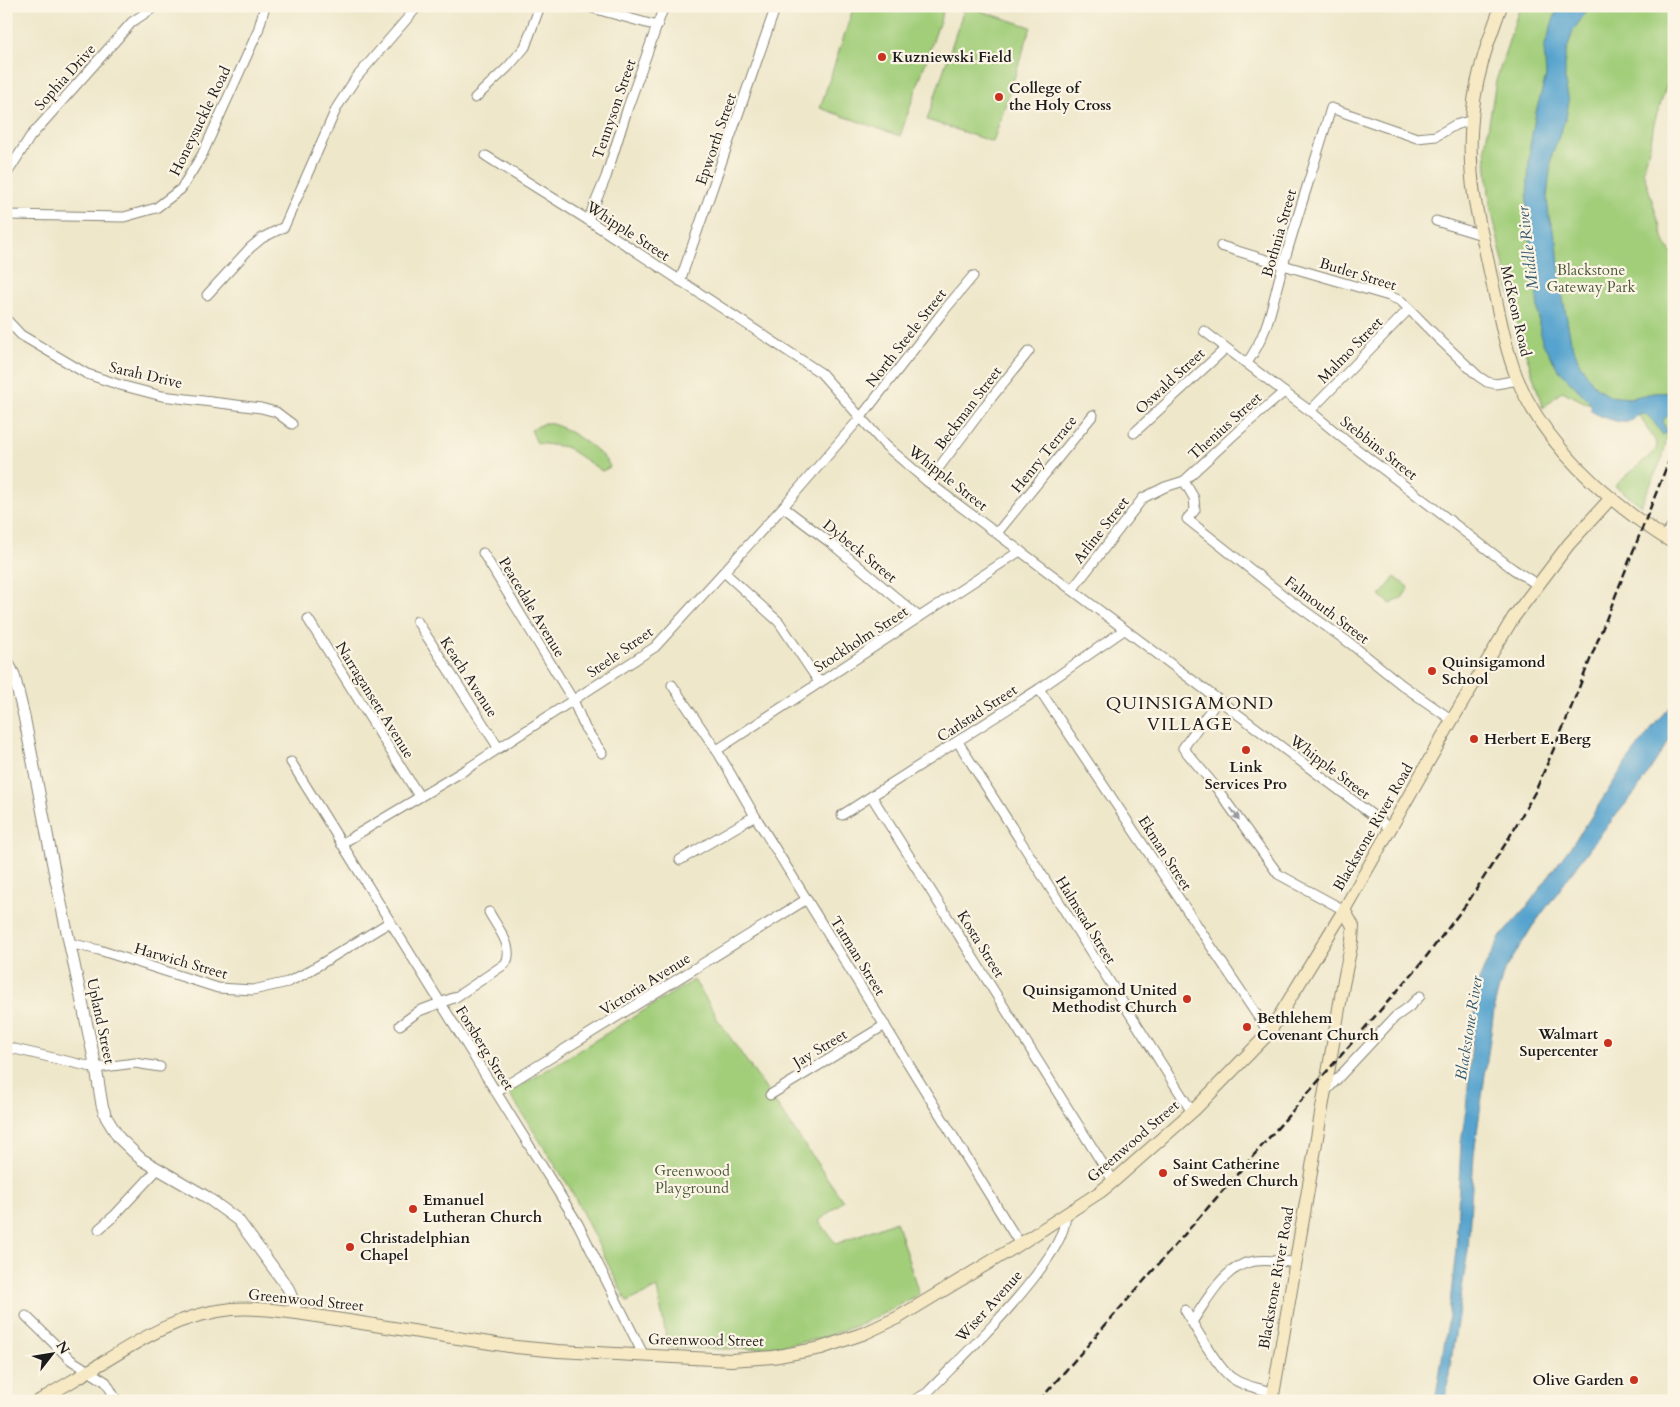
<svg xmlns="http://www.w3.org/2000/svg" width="1680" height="1407" viewBox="0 0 1680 1407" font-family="Cardo,serif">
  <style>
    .green { fill: #a2ce7a; stroke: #5f754b }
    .water { fill: #54a3ce; stroke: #386075 }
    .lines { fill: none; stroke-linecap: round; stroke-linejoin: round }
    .minor-casing { stroke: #858273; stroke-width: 11 }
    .tertiary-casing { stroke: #858273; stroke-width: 13 }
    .secondary-casing { stroke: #858273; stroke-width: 14 }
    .minor { stroke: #fff; stroke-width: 9 }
    .tertiary { stroke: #fff; stroke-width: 11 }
    .secondary { stroke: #f6e9c3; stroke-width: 12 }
    .rail { stroke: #1c1c1c; stroke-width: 2.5; stroke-dasharray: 8 4; stroke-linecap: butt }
    .oneway { fill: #999 }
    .poi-dot { fill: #c8321e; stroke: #fcf5e5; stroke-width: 2 }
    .labels { text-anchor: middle; stroke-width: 4.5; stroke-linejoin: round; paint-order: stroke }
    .poi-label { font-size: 15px; font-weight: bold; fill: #1c1c1c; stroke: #fcf5e5; text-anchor: start }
    .street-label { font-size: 15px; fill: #1c1c1c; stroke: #fcf5e5 }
    .park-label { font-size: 15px; fill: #4b5a3d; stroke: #fcf5e5 }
    .water-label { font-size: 16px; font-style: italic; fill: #35596c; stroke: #fcf5e5 }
    .quarter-label { font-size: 18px; letter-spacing: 1px; fill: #1c1c1c; stroke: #fcf5e5 }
  </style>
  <rect width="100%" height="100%" fill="#fcf5e5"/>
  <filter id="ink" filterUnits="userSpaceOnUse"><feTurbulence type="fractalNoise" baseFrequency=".02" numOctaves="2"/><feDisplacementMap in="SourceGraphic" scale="10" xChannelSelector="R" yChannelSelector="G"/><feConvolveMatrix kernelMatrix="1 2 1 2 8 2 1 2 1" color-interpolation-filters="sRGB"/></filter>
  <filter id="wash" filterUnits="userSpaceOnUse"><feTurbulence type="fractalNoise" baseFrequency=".0096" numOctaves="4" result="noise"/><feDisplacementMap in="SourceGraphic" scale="20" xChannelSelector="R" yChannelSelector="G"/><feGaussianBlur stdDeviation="1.12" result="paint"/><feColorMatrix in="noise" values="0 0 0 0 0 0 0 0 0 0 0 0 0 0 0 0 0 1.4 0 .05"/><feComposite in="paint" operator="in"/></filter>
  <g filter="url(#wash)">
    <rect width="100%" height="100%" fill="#eee7ca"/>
    <!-- green -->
    <g class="green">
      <polygon points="854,6 945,6 900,136 820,108"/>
      <polygon points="965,6 1031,27 993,142 927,120"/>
      <polygon points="1520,6 1674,6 1674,63 1654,123 1651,142 1643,171 1665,243 1674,256 1674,421 1666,441 1663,456 1641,505 1615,486 1656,450 1657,444 1639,415 1584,402 1562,391 1543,408 1518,328 1490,204 1485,148 1496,81"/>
      <path d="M544,423C559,421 605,452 610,467L602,471L566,447L537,443L531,430Z"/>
      <polygon points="1395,577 1409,588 1402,598 1391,604 1380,596"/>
      <path d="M694,980L715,1013L714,1014L843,1201L819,1221L836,1244L896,1221L919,1294C888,1312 856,1328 821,1338C772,1351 719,1350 668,1347L657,1288L627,1302L570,1188L509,1093Z"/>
    </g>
    <!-- water -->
    <g class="water">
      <path d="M1558,6H1590L1573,31L1565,56V82L1569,101L1566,118L1552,154L1547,198L1549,217L1557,242L1561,288L1571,341L1580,364L1595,386L1609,396L1630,398L1653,393L1674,392V415C1669,413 1664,418 1663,422L1667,432L1663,435C1658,429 1652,417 1645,414C1637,411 1634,421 1627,422C1620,424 1595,415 1590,410L1592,407L1588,400L1558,369L1542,342L1539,324L1535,270L1526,215L1530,146L1536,112L1546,76L1544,48Z"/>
      <polygon points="1674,703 1674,733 1637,790 1599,836 1532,927 1503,974 1495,1003 1474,1154 1468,1250 1445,1401 1435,1401 1448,1322 1456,1250 1461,1142 1466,1110 1477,985 1484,968 1501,936 1525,909 1584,828 1625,764 1662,715"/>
    </g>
  </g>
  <g filter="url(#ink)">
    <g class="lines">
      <defs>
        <g id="minor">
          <polyline points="585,6 657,26"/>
          <polyline points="475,98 508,67 525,47 540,6"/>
          <polyline points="486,156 588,220 821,373 885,445 928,482 1391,829"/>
          <polyline points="6,175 30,137 132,22 156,6"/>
          <polyline points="6,215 124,217 156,208 181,189 202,155 258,31 265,6"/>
          <polyline points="588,220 606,177 628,107 664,6"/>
          <polyline points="1436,221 1482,235"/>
          <polyline points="1221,246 1283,265 1389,296 1401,301 1440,340 1478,376 1487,382 1496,384 1518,380"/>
          <polyline points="680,281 776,6"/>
          <polyline points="207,295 250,248 262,238 284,227 337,107 356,78 418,6"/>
          <polyline points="6,319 21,335 87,374 120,385 162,396 261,408 276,412 292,424"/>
          <polyline points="1204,331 1284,392 1310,411 1345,440 1513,569 1538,585"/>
          <path d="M1247,363C1271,329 1272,300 1284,262C1299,211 1316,159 1331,108L1417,138L1436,136L1455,125L1473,120"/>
          <polyline points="1310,411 1409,309"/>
          <polyline points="1134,433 1225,349"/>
          <polyline points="1184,481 1194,498 1195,510 1187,519 1288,599 1351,644 1402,685 1452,720"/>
          <polyline points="928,482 988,402 1029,351"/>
          <polyline points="783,507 832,544 919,617"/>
          <polyline points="997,533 1093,415"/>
          <polyline points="1664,538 1674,523"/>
          <polyline points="483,553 573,700 585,728 602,753"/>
          <polyline points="724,572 779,622 819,682"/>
          <polyline points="1072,590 1143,498 1165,487 1184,481 1237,432 1284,392"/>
          <polyline points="308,619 419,796"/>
          <polyline points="417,621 498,747"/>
          <polyline points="672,685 719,754 755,816 1020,1244"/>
          <polyline points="1039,689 1269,1033"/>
          <polyline points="1218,700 1183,748 1215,786 1278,874 1344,910"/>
          <polyline points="958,742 1192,1112"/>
          <polyline points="717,750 1020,551"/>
          <polyline points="291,762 578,1224 644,1356"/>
          <polyline points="872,797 1114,1182"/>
          <polyline points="842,815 1039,689 1124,630"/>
          <polyline points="341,844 470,767 655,647 783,507 861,417 942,313 973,276"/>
          <polyline points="680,860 755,816"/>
          <polyline points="69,943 99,950 218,988 253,990 288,982 304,974 390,922"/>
          <path d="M400,1025L419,1011L456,997L505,964C516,948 496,926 489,912"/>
          <polyline points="6,1047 96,1068 135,1063 160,1067"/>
          <polyline points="497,1091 807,899"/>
          <polyline points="1326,1091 1395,1017 1409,1007 1420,996"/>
          <polyline points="770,1095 885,1025"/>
          <polyline points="99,1229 114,1216 157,1170"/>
          <path d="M1185,1310C1195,1327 1217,1368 1232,1378C1243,1386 1260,1389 1273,1392"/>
          <polyline points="26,1316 71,1360 106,1382 117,1401"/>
          <path d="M1192,1322C1208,1299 1224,1265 1255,1261C1269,1259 1282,1262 1295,1262"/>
          <path d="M913,1401L927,1393C965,1354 1003,1318 1036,1275C1049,1257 1064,1238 1066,1215"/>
        </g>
        <polyline id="tertiary" points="6,659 14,675 24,716 55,875 96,1068 102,1105 106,1117 119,1138 141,1159 205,1196 238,1220 288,1288 295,1306 294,1312"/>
        <g id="secondary">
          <path d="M1501,6C1494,26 1486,46 1481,67C1470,107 1468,154 1474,195C1478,221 1485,247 1490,272C1498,307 1504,345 1517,378C1540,435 1588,482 1636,518C1649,527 1660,536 1674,543"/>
          <path d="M39,1401C60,1388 81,1376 102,1363C144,1337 181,1314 232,1309C253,1307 276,1310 297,1313L516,1347L558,1351L731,1360L773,1357L821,1348L865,1333L899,1317L1020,1244L1100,1192L1116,1179L1195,1109L1269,1033L1344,910L1452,720L1513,618L1569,544L1611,498"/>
          <polyline points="1272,1401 1343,985 1352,941 1353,926 1344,910"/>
        </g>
      </defs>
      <!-- minor casing -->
      <use href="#minor" class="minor-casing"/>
      <!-- tertiary casing -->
      <use href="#tertiary" class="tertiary-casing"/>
      <!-- secondary casing -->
      <use href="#secondary" class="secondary-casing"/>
      <!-- minor -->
      <use href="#minor" class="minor"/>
      <!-- tertiary -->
      <use href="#tertiary" class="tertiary"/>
      <!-- secondary -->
      <use href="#secondary" class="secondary"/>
      <!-- rail -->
      <g class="rail">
        <polyline points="397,1397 398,1401"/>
        <polyline points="1039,1401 1419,966 1468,902 1506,843 1535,792 1565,723 1674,448"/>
      </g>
    </g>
    <!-- one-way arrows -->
    <defs><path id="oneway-solid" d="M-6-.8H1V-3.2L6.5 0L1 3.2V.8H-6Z" transform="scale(1.25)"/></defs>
    <use class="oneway" href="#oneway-solid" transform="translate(1235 814) rotate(55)"/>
  </g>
  <!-- markers -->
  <g class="poi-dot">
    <circle cx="882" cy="57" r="5"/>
    <circle cx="999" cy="97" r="5"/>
    <circle cx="1432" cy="671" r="5"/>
    <circle cx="1474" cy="739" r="5"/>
    <circle cx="1246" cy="750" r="5"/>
    <circle cx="1187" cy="999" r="5"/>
    <circle cx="1247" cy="1027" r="5"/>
    <circle cx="1608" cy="1043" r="5"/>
    <circle cx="1163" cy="1173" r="5"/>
    <circle cx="413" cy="1209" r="5"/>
    <circle cx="350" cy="1247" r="5"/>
    <circle cx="1634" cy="1380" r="5"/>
  </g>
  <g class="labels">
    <!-- poi labels -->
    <g class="poi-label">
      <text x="892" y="62">Kuzniewski Field</text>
      <text x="1009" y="93">College of<tspan x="1009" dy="17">the Holy Cross</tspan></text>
      <text x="1442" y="667">Quinsigamond<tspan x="1442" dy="17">School</tspan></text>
      <text x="1484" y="744">Herbert E. Berg</text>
      <text x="1246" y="772" text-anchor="middle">Link<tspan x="1246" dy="17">Services Pro</tspan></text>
      <text x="1177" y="995" text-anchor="end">Quinsigamond United<tspan x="1177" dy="17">Methodist Church</tspan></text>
      <text x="1257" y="1023">Bethlehem<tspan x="1257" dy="17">Covenant Church</tspan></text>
      <text x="1598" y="1039" text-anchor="end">Walmart<tspan x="1598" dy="17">Supercenter</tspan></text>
      <text x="1173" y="1169">Saint Catherine<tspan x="1173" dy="17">of Sweden Church</tspan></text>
      <text x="423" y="1205">Emanuel<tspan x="423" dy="17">Lutheran Church</tspan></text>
      <text x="360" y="1243">Christadelphian<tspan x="360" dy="17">Chapel</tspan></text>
      <text x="1624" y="1385" text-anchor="end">Olive Garden</text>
    </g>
    <!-- street labels -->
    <g class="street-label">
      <text transform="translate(65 77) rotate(-48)" y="5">Sophia Drive</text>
      <text transform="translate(614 109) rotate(-71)" y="5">Tennyson Street</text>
      <text transform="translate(200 121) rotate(-64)" y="5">Honeysuckle Road</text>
      <text transform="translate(716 139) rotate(-71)" y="5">Epworth Street</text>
      <text transform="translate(628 231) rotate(33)" y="5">Whipple Street</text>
      <text transform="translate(1279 233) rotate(-74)" y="5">Bothnia Street</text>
      <text transform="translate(1358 274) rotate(17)" y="5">Butler Street</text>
      <text transform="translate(1516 311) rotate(77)" y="5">McKeon Road</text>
      <text transform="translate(906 338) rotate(-52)" y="5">North Steele Street</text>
      <text transform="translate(1350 350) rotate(-46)" y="5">Malmo Street</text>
      <text transform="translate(146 375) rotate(13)" y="5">Sarah Drive</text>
      <text transform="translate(1170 381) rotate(-43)" y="5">Oswald Street</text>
      <text transform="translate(968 408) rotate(-53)" y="5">Beckman Street</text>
      <text transform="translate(1225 426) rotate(-42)" y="5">Thenius Street</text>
      <text transform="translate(1379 448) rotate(38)" y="5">Stebbins Street</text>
      <text transform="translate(1044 454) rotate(-51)" y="5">Henry Terrace</text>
      <text transform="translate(948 478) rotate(38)" y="5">Whipple Street</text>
      <text transform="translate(1101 530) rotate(-52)" y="5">Arline Street</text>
      <text transform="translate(860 551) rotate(39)" y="5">Dybeck Street</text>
      <text transform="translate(532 607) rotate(59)" y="5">Peacedale Avenue</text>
      <text transform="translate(1327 610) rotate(37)" y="5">Falmouth Street</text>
      <text transform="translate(861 639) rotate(-33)" y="5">Stockholm Street</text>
      <text transform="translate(620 652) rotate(-35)" y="5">Steele Street</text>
      <text transform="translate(469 677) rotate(57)" y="5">Keach Avenue</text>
      <text transform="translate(375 700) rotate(58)" y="5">Narragansett Avenue</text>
      <text transform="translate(977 713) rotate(-33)" y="5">Carlstad Street</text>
      <text transform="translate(1330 767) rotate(37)" y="5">Whipple Street</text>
      <text transform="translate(1373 827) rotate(-60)" y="5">Blackstone River Road</text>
      <text transform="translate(1165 853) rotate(57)" y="5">Ekman Street</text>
      <text transform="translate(1086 920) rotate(58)" y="5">Halmstad Street</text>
      <text transform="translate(981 944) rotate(58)" y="5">Kosta Street</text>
      <text transform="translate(858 956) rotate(58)" y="5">Tatman Street</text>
      <text transform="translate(181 961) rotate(16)" y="5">Harwich Street</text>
      <text transform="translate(645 984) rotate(-32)" y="5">Victoria Avenue</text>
      <text transform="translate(101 1021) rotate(78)" y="5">Upland Street</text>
      <text transform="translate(485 1048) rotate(58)" y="5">Forsberg Street</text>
      <text transform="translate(820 1048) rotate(-31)" y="5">Jay Street</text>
      <text transform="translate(1133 1141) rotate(-41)" y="5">Greenwood Street</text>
      <text transform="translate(1276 1278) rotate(-80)" y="5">Blackstone River Road</text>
      <text transform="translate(306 1300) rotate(6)" y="5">Greenwood Street</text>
      <text transform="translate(989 1306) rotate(-48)" y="5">Wiser Avenue</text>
      <text transform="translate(706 1340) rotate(1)" y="5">Greenwood Street</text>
    </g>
    <!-- park labels -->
    <g class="park-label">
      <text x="1591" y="275">Blackstone<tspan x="1591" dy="17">Gateway Park</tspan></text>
      <text x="692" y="1176">Greenwood<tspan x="692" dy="17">Playground</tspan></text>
    </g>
    <!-- water labels -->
    <g class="water-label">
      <text transform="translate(1527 248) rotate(-97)" y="6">Middle River</text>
      <text transform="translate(1468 1028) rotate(-81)" y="6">Blackstone River</text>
    </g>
    <!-- quarter labels -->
    <g class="quarter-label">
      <text x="1190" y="709">QUINSIGAMOND<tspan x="1190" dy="21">VILLAGE</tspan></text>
    </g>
  </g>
  <!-- margin -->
  <rect width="1680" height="1407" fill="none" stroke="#fcf5e5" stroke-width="25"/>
  <!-- north arrow -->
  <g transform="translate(52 1354) rotate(59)" stroke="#fcf5e5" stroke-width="4" paint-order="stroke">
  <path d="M0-4L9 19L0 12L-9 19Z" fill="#1c1c1c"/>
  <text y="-8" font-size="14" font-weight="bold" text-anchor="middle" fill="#1c1c1c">N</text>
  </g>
</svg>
